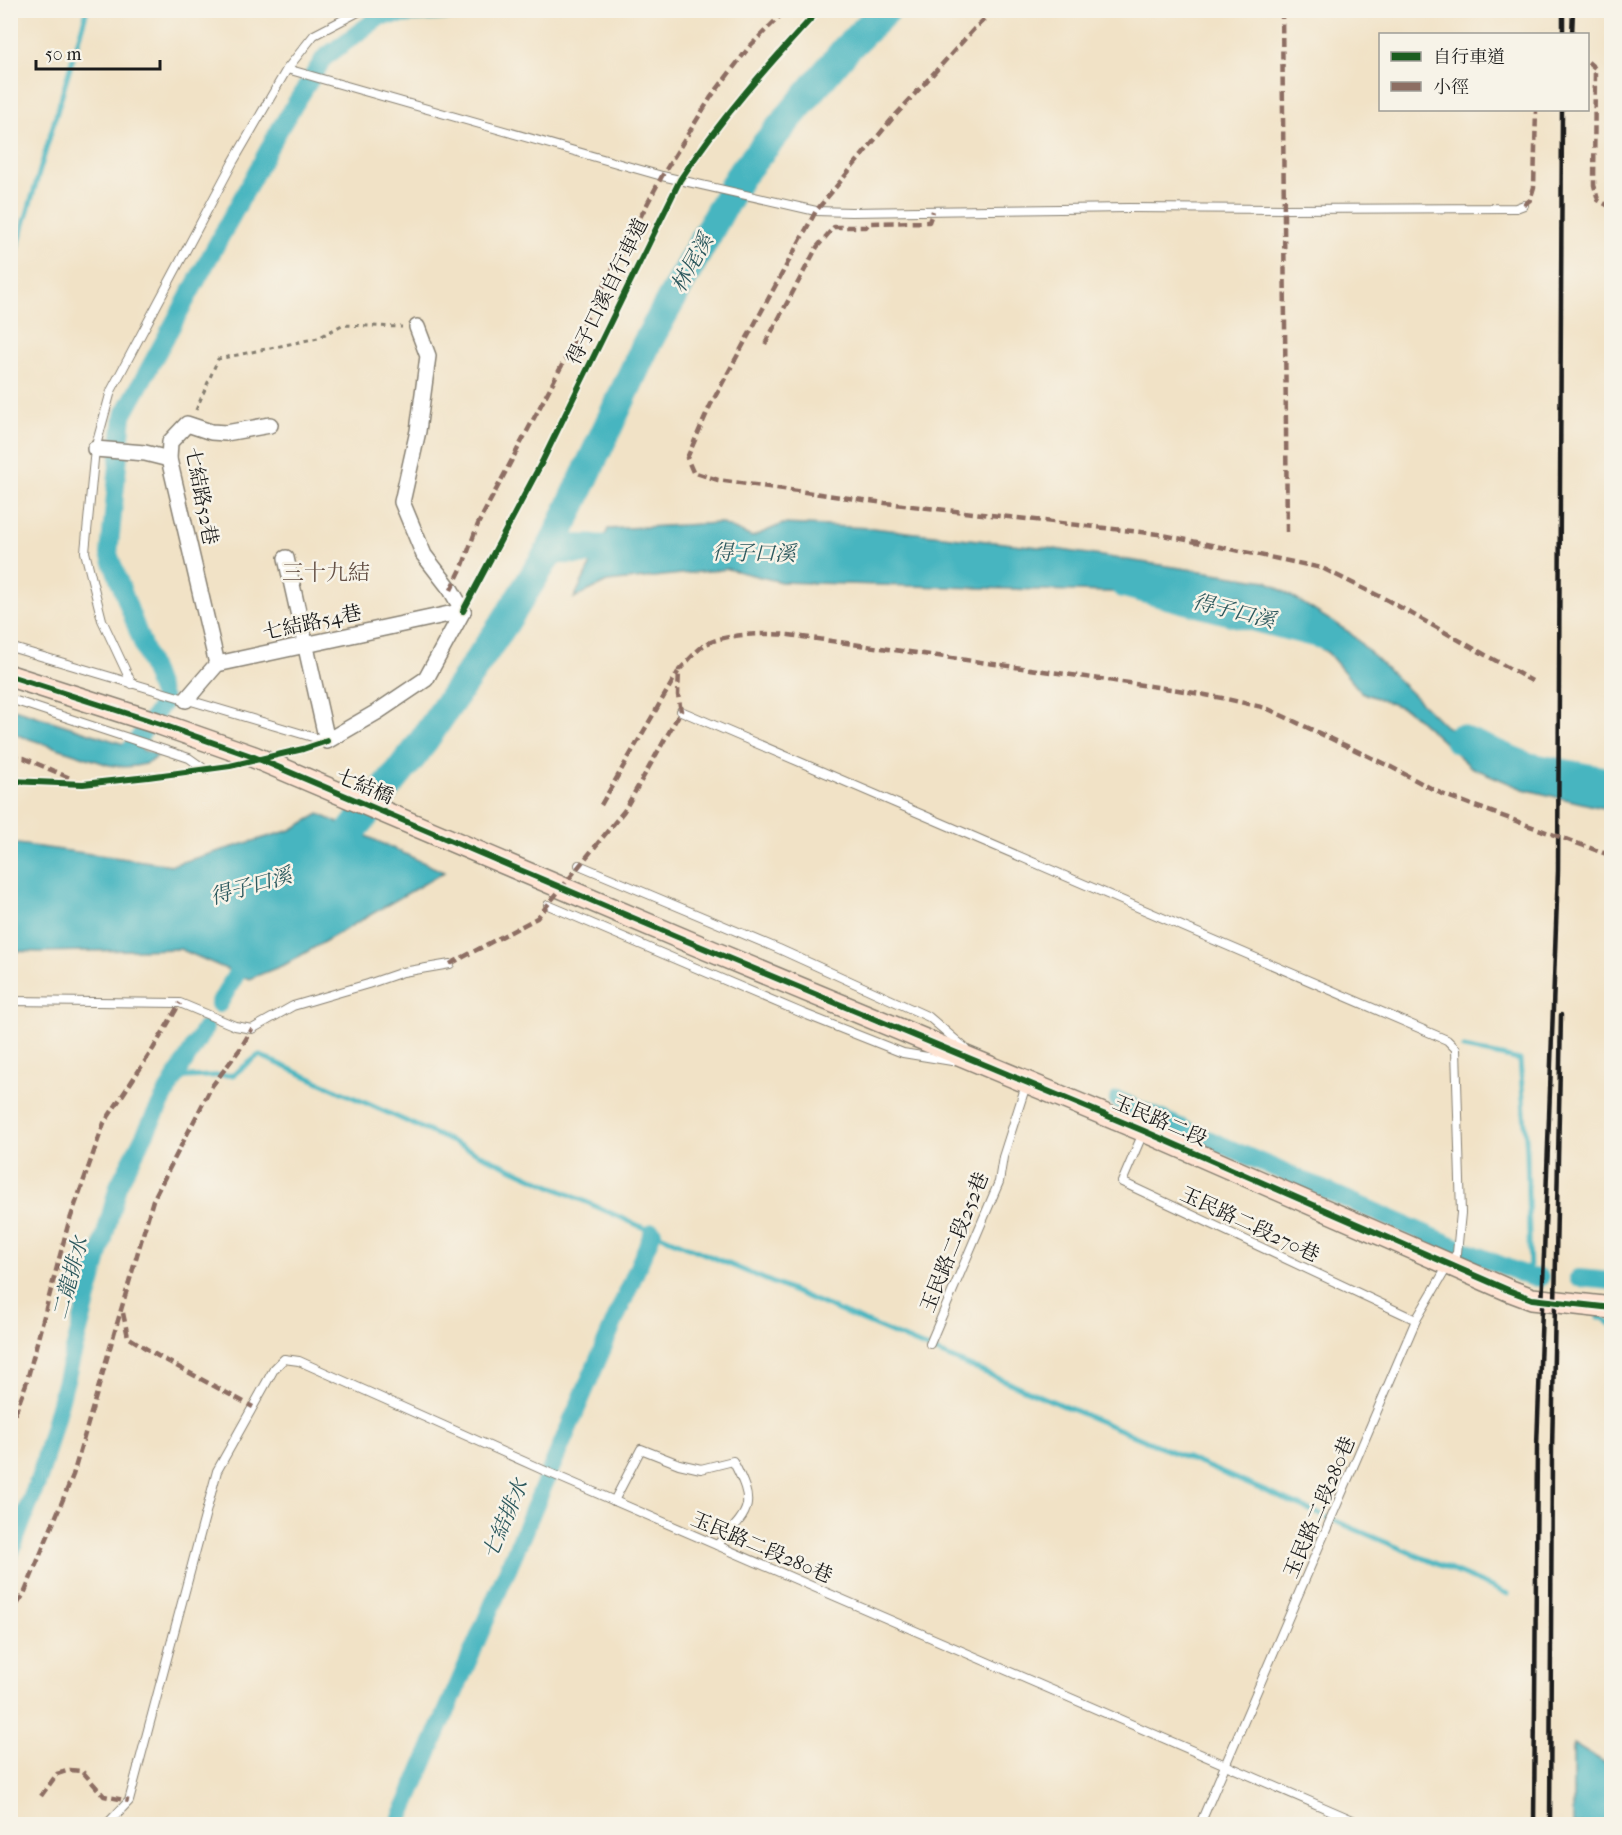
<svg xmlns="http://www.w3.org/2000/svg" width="1622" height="1835" viewBox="0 0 1622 1835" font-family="'IM FELL French Canon','Noto Serif TC',serif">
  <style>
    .water { fill: #46b5c0; stroke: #31686e; stroke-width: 1.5 }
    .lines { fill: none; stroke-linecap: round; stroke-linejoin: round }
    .stream { stroke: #46b5c0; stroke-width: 5 }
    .canal { stroke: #46b5c0; stroke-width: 18 }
    .river { stroke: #46b5c0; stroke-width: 30 }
    .lane-casing { stroke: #867f71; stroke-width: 10 }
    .street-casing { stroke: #867f71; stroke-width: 18 }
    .secondary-casing { stroke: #867f71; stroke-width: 24 }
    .path { stroke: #867f71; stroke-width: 3; stroke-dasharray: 4.5 4.5; stroke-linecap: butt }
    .lane { stroke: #fff; stroke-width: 8 }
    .street { stroke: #fff; stroke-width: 15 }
    .secondary { stroke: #fee3d2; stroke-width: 21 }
    .rail { stroke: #1c1c1c; stroke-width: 4.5 }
    .quiet { stroke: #8d6e63; stroke-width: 4.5; stroke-dasharray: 9 4.5; stroke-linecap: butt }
    .cycleway-casing { stroke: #f7f3e8; stroke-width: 10 }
    .cycleway { stroke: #1b5e20; stroke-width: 6 }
    .labels { text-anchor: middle; stroke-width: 5; stroke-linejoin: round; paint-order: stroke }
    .street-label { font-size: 20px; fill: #1c1c1c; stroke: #f7f3e8 }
    .water-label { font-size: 21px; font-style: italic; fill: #2d595e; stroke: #f7f3e8 }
    .quarter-label { font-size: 22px; fill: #665247; stroke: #f7f3e8 }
  </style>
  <rect width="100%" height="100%" fill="#f7f3e8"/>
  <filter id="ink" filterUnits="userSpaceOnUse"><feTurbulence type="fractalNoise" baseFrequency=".0167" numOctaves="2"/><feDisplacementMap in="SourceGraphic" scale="12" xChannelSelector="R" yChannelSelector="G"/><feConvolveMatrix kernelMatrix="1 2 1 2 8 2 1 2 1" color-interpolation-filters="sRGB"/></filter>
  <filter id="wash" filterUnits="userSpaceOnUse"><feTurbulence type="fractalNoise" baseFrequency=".008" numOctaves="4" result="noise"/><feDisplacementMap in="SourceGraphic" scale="24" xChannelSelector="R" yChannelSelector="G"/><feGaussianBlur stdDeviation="1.35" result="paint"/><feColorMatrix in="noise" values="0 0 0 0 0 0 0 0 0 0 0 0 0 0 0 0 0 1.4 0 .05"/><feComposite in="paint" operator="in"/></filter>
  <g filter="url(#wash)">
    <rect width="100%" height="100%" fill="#f1e2c6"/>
    <!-- water -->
    <g class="water">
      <polygon points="720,523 752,537 783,524 872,528 1048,548 1267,581 1349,632 1445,726 1541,778 1611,772 1611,810 1523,789 1471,767 1408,710 1361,692 1328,653 1241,596 781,582 728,569 607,582 574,598 608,529"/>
      <path d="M11,708L158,755C149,768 123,768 109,765L11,733Z"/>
      <polygon points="319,814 444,872 286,964 249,979 180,949 40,952 11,951 11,843 172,865 291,830"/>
      <polygon points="1573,1744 1611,1767 1611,1824 1573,1824"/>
    </g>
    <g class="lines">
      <!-- stream -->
      <g class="stream">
        <polyline points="10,272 87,10"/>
        <polyline points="1464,1048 1520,1060 1527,1151 1530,1277"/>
        <polyline points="174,1080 187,1077 233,1075 259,1055 653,1232 1508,1594"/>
        <polyline points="1598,1317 1602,1317 1612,1325"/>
      </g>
      <!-- canal -->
      <g class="canal">
        <polyline points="112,751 126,756 164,702 109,554 123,416 280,128 324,58 381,16 475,10"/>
        <polyline points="219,1004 249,952"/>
        <polyline points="1118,1100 1445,1242 1530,1277 1540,1278"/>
        <polyline points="1578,1278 1612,1281"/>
        <polyline points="10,1554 41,1473 118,1186 168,1090 205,1028"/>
        <polyline points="398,1824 653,1232"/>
      </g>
      <!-- river -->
      <g class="river">
        <polyline points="551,549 638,550"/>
        <polyline points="1124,583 1325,635"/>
        <polyline points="1459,739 1527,767 1612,783"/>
        <polyline points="323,855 349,834 415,753 505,622 551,549 647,343 739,177 846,49 886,10"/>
      </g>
    </g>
  </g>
  <g filter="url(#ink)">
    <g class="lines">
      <defs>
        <g id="lane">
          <polyline points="287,69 662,176 816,211 851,212 1128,208 1283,209 1516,208 1524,205"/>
          <polyline points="10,647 326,741"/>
          <polyline points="132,684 102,620 85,552 95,449 111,391 233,162 287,69 314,35 362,10"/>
          <polyline points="10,699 189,758 206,770"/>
          <polyline points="681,711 1447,1040 1456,1049 1461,1213 1457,1253 1449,1264 1416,1320 1200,1824"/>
          <polyline points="579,865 779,949 929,1017 965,1048"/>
          <polyline points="548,905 802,1013 903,1053 952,1061"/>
          <polyline points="10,1001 180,1003 235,1026 252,1029 293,1006 368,984 403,972 450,964"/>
          <polyline points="1143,1133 1122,1182 1416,1320"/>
          <polyline points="930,1344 999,1182 1003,1157 1026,1085"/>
          <path d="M614,1501L641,1449L679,1464L701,1469L733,1461C757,1507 750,1510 717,1545"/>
          <polyline points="107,1824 129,1801 217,1471 274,1369 284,1359 299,1361 543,1470 1362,1824"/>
        </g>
        <g id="street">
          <polyline points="417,327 428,356 418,431 402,502 424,555 451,590 463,611"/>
          <polyline points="95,449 145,453 169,459"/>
          <polyline points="286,558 327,741 377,712 426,679 463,611"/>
          <polyline points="217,664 169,459 170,442 187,424 211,432 226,433 270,425"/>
          <polyline points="186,700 217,664 463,611"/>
        </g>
        <polyline id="secondary" points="10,676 160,724 254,757 699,946 1144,1131 1508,1290 1532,1299 1612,1308"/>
      </defs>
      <!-- lane casing -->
      <use href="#lane" class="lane-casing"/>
      <!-- street casing -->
      <use href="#street" class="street-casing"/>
      <!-- secondary casing -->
      <use href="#secondary" class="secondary-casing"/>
      <!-- path -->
      <polyline class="path" points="196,410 218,359 318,338 342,325 402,327"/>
      <!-- lane -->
      <use href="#lane" class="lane"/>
      <!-- street -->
      <use href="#street" class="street"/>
      <!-- secondary -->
      <use href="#secondary" class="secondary"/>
      <!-- rail -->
      <g class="rail">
        <polyline points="1563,34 1563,10"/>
        <polyline points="1572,34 1573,10"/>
        <polyline points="1534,1824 1537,1446 1558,871 1562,110"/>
        <polyline points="1550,1824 1552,1450 1561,1015"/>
      </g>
      <!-- quiet -->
      <g class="quiet">
        <polyline points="994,10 974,29 892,119 816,211 710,406 687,458 693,472 718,480 885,503 1158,534 1322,568 1389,601 1532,681"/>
        <polyline points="1282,10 1287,534"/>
        <polyline points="1588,62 1595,68 1594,185 1598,200 1607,205 1612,205"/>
        <polyline points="1524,205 1530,200 1534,187 1536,110"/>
        <polyline points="765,344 817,247 834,227 866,227 869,223 929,222 933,211"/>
        <polyline points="451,590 463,565 478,524 662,176 711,97 750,46 786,10"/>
        <polyline points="10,757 24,758 72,779"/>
        <polyline points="601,805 678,672"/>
        <path d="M450,964L537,918L624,811L681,711L678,695L679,670C687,662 695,652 703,646C722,633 767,633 789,635L1178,690L1222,698L1266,708L1391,767L1442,794L1612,856"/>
        <polyline points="123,1313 128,1337 158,1356 253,1407"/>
        <polyline points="10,1427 26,1384 68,1225 104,1123 153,1049 180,1003"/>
        <polyline points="10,1615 24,1594 73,1475 153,1200 212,1086 240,1049 252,1029"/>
        <polyline points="41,1796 57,1774 70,1770 82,1771 104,1796 129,1801"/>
      </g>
      <defs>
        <g id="cycleway">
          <path d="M463,611L542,462L680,180C720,119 769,64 819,10"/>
          <polyline points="10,676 160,724 254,757 699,946 1144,1131 1508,1290 1532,1299 1612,1308"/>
          <polyline points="10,781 83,784 148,777 230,766 303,749 327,741"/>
        </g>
      </defs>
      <!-- cycleway casing -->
      <use href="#cycleway" class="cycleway-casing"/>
      <!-- cycleway -->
      <use href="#cycleway" class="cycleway"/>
    </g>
  </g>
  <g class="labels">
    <!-- street labels -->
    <g class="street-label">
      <text transform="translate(607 291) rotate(-64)" y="7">得子口溪自行車道</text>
      <text transform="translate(202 496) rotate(79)" y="7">七結路52巷</text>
      <text transform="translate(312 622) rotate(-12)" y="7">七結路54巷</text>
      <text transform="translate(365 786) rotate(23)" y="7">七結橋</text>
      <text transform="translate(1160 1120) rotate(23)" y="7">玉民路二段</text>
      <text transform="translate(1250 1224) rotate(25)" y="7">玉民路二段270巷</text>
      <text transform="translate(954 1242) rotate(-68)" y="7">玉民路二段252巷</text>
      <text transform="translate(1319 1507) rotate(-67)" y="7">玉民路二段280巷</text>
      <text transform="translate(762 1547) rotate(23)" y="7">玉民路二段280巷</text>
    </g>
    <!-- water labels -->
    <g class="water-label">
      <text transform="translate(692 263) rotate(-61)" y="7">林尾溪</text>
      <text transform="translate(754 553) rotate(1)" y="7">得子口溪</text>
      <text transform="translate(1234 611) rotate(14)" y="7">得子口溪</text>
      <text transform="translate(251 886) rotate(-16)" y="7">得子口溪</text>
      <text transform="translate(70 1278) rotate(-75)" y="7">二龍排水</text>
      <text transform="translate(505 1519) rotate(-67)" y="7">七結排水</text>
    </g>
    <!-- quarter labels -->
    <g class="quarter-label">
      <text x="326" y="580">三十九結</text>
    </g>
  </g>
  <!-- margin -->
  <rect width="1622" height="1835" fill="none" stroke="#f7f3e8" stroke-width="36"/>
  <!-- legend -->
  <rect x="1379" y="33" width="210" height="78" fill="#f7f3e8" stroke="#9f9d96" stroke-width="1.5"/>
  <rect x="1391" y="52" width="30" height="9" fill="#1b5e20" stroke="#9f9d96" stroke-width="1.5"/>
  <text x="1433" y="63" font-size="18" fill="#1c1c1c">自行車道</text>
  <rect x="1391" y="82" width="30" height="9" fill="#8d6e63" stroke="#9f9d96" stroke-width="1.5"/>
  <text x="1433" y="93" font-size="18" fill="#1c1c1c">小徑</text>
  <!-- scale -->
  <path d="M36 60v9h124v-9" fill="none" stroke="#1c1c1c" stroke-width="3"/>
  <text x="45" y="60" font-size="18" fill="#1c1c1c" stroke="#f7f3e8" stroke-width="4.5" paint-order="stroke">50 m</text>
</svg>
